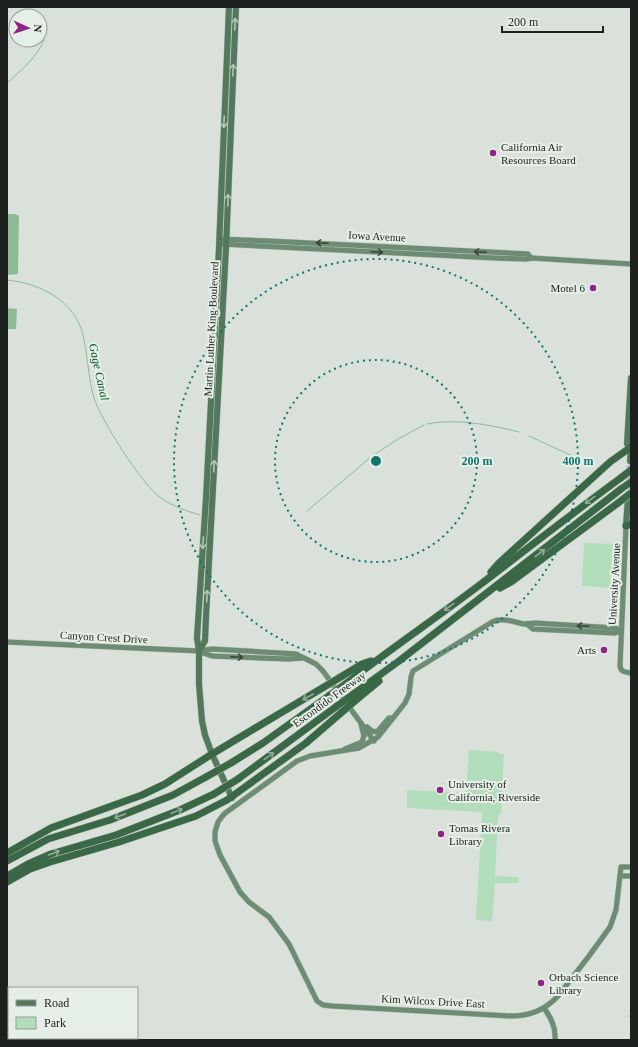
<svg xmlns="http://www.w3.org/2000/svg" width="638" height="1047" viewBox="0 0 638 1047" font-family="'Times New Roman',serif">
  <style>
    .green { fill: #b2ddbb }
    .water { fill: #8bbc96 }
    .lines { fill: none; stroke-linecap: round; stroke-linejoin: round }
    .stream { stroke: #8bbc96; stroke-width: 1 }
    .primary-tunnel { stroke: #b3bbb4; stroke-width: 6; stroke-dasharray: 6 3; stroke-linecap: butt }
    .secondary-casing { stroke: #b7beb8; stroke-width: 6 }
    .primary-casing { stroke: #b7beb8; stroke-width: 7 }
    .highway-casing { stroke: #b7beb8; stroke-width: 8 }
    .secondary { stroke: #6d8c74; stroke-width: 5 }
    .primary { stroke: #52795b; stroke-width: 6 }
    .highway { stroke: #3a6846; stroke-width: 7 }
    .highway-bridge-casing { stroke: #b7beb8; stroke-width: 8; stroke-linecap: butt }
    .highway-bridge { stroke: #3a6846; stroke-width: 7 }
    .oneway { stroke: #b2c6b6 }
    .oneway2 { stroke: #39463c }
    .oneway3 { stroke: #90ac96 }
    .ring { fill: none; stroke: #0f766e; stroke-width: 2; stroke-dasharray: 2 4 }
    .poi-dot { fill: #8f2488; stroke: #e6efe7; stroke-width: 1.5 }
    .labels { text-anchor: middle; stroke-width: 4; stroke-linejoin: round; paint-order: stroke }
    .poi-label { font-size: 11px; fill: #1d211e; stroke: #e6efe7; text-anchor: start }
    .street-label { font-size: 11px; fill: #1d211e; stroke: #e6efe7 }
    .water-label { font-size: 12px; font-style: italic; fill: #005324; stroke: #e6efe7 }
    .centre { fill: #0f766e; stroke: #e6efe7; stroke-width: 2 }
    .ring-label { font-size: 12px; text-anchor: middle; font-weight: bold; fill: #0f766e; stroke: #e6efe7; stroke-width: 4; stroke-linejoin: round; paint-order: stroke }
  </style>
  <rect width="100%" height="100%" fill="#d9e1da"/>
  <!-- green -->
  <g class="green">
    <polygon points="584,543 613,544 610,588 582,586"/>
    <polygon points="469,750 499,752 499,754 504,754 501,813 498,817 495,876 518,877 519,883 495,883 492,921 476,920 482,812 407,808 407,790 466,793"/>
  </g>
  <!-- water -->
  <g class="water">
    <polygon points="7,214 15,214 19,216 18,274 7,275"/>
    <polygon points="7,308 17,309 16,329 7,329"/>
  </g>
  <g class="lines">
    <!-- stream -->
    <g class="stream">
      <path d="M7,83C21,70 37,58 44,40"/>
      <path d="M7,280C40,283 75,301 83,335C88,356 88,377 94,398C101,420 142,485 161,498C173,506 186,511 200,515"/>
      <path d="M427,424C455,418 492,425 519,432"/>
      <polyline points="529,436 579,459"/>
      <polyline points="307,511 371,457 398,439 424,425"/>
      <polyline points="629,1016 631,1017"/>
    </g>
    <!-- primary-tunnel -->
    <polyline class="primary-tunnel" points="628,498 630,461"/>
    <defs>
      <g id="secondary">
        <polyline points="219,239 269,241 528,254 531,258"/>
        <polyline points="222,244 495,258 528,259 531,258 631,264"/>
        <path d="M626,526L620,666C621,672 625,672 631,673"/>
        <polyline points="527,624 533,629 615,633 621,631"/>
        <path d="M621,631L615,628L535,623C531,623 528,624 524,624C514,622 502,617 492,622L413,671L411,677L409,694L405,703L378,737L359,748L310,756L297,761L224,814L218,822L215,832V841L220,855L240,892L249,902L269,917L289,944L317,1001L323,1005L332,1006L512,1016C530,1016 546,1009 558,996L589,956L610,927L616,910L621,867H631"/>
        <polyline points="7,642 199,651 212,649 296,654 316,664 323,671 374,741"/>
        <polyline points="200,652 212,656 289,659 302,658"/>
        <polyline points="367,727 372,731 377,732 389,718 391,718"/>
        <polyline points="345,749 362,742 364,736 361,724"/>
        <polyline points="620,876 631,876"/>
        <path d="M544,1008C551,1018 556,1027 555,1040"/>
      </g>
      <g id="primary">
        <polyline points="229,7 219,248 206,498 197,638 199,651 199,684 202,721 205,735 212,754 232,798"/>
        <polyline points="631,378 627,444 631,447"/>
        <polyline points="630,461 631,448"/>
        <polyline points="626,526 628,498"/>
        <polyline points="199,651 205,641 206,617 226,248 236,7"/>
      </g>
      <g id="highway">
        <polyline points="626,526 631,524"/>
        <polyline points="491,572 499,563 610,462 631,447"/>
        <polyline points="500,588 511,582 618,503"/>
        <polyline points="339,678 362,664 371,661"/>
        <path d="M344,685C389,650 436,618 481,584C528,548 574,512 622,477"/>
        <polyline points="352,695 399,661 621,489"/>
        <polyline points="356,700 379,681"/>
        <polyline points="231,763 263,743 330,695"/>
        <polyline points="238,779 337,706"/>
        <polyline points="7,853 51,828 142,795 165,784 212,754 324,687"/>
        <polyline points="7,861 48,839 110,820 173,795 206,777"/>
        <polyline points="9,875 28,864 51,854 116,835 180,810 214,794"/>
        <polyline points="7,882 30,869 50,862 119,842 196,816 227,800 306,743 342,712"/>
      </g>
    </defs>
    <!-- secondary casing -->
    <use href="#secondary" class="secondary-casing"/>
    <!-- primary casing -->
    <use href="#primary" class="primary-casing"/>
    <!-- highway casing -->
    <use href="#highway" class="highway-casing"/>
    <!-- secondary -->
    <use href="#secondary" class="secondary"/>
    <!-- primary -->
    <use href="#primary" class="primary"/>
    <!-- highway -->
    <use href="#highway" class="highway"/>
    <defs>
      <g id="highway-bridge">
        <polyline points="622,477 631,470"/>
        <polyline points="621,489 631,482"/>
        <polyline points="618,503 631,493"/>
        <polyline points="324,687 339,678"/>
        <polyline points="330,695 344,685"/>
        <polyline points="337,706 352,695"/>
        <polyline points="342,712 356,700"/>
        <polyline points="206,777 231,763"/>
        <polyline points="214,794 238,779"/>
      </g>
    </defs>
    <!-- highway-bridge casing -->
    <use href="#highway-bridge" class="highway-bridge-casing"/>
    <!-- highway-bridge -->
    <use href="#highway-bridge" class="highway-bridge"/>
  </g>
  <!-- one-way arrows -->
  <defs><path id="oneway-shaft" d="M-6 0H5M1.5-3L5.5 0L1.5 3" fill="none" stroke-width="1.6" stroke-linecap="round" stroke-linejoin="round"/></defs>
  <g class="oneway">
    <use href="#oneway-shaft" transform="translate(235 24) rotate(-87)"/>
    <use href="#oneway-shaft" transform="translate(233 70) rotate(-88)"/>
    <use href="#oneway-shaft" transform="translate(224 122) rotate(92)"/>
    <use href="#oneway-shaft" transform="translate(228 200) rotate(-88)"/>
    <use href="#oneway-shaft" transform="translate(214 466) rotate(-87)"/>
    <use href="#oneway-shaft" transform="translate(203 543) rotate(94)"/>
    <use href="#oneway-shaft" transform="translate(207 596) rotate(-87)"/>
  </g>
  <g class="oneway2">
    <use href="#oneway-shaft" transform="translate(322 243) rotate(-177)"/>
    <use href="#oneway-shaft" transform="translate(377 252) rotate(3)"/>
    <use href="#oneway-shaft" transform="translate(480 252) rotate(-177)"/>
    <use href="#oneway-shaft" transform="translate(583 626) rotate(-177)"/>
    <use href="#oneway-shaft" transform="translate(237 657) rotate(3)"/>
  </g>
  <g class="oneway3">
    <use href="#oneway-shaft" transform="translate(590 500) rotate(144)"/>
    <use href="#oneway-shaft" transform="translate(540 553) rotate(-38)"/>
    <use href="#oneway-shaft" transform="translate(449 607) rotate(144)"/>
    <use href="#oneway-shaft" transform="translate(308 697) rotate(150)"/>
    <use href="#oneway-shaft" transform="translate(269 756) rotate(-36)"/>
    <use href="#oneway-shaft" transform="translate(177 811) rotate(-22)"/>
    <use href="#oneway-shaft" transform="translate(120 816) rotate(159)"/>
    <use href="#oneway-shaft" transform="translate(54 853) rotate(-20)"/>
  </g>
  <!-- distance rings -->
  <g class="ring">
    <circle cx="376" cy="461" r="101"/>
    <circle cx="376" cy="461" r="202"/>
  </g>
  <!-- markers -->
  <g class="poi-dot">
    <circle cx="493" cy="153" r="4"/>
    <circle cx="593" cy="288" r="4"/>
    <circle cx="604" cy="650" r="4"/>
    <circle cx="440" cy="790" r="4"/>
    <circle cx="441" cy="834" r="4"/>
    <circle cx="541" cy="983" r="4"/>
  </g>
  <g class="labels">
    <!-- poi labels -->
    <g class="poi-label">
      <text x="501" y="151">California Air<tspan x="501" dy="13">Resources Board</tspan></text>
      <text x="585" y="292" text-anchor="end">Motel 6</text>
      <text x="596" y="654" text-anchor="end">Arts</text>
      <text x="448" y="788">University of<tspan x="448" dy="13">California, Riverside</tspan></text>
      <text x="449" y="832">Tomas Rivera<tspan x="449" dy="13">Library</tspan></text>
      <text x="549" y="981">Orbach Science<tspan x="549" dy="13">Library</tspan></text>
    </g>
    <!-- street labels -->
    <g class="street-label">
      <text transform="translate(377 236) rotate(3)" y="4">Iowa Avenue</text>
      <text transform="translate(211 329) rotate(-87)" y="4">Martin Luther King Boulevard</text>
      <text transform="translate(614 584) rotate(-87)" y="4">University Avenue</text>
      <text transform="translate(104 637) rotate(3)" y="4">Canyon Crest Drive</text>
      <text transform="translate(329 699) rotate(-36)" y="4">Escondido Freeway</text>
      <text transform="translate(433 1001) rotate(3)" y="4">Kim Wilcox Drive East</text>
    </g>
    <!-- water labels -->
    <g class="water-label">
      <text transform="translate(99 372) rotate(78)" y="4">Gage Canal</text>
    </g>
  </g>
  <circle cx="376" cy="461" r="6" class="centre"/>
  <g class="ring-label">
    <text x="477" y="465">200 m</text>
    <text x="578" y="465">400 m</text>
  </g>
  <!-- border -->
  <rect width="638" height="1047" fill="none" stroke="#1d211e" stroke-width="16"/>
  <!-- legend -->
  <rect x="8" y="987" width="130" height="52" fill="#e6efe7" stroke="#969d97"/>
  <rect x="16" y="1000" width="20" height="6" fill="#52795b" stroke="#969d97"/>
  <text x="44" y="1007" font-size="12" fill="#1d211e">Road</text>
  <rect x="16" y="1017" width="20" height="12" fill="#b2ddbb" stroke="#969d97"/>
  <text x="44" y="1027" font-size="12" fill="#1d211e">Park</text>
  <!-- north arrow -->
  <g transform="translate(28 28) rotate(93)"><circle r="19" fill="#e6efe7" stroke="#969d97"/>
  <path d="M0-3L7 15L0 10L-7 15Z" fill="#8f2488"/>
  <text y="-6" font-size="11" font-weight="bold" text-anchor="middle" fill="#1d211e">N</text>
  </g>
  <!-- scale -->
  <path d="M502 26v6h101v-6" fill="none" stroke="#1d211e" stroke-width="2"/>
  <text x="508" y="26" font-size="12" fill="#1d211e" stroke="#e6efe7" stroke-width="3" paint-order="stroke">200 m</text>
</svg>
